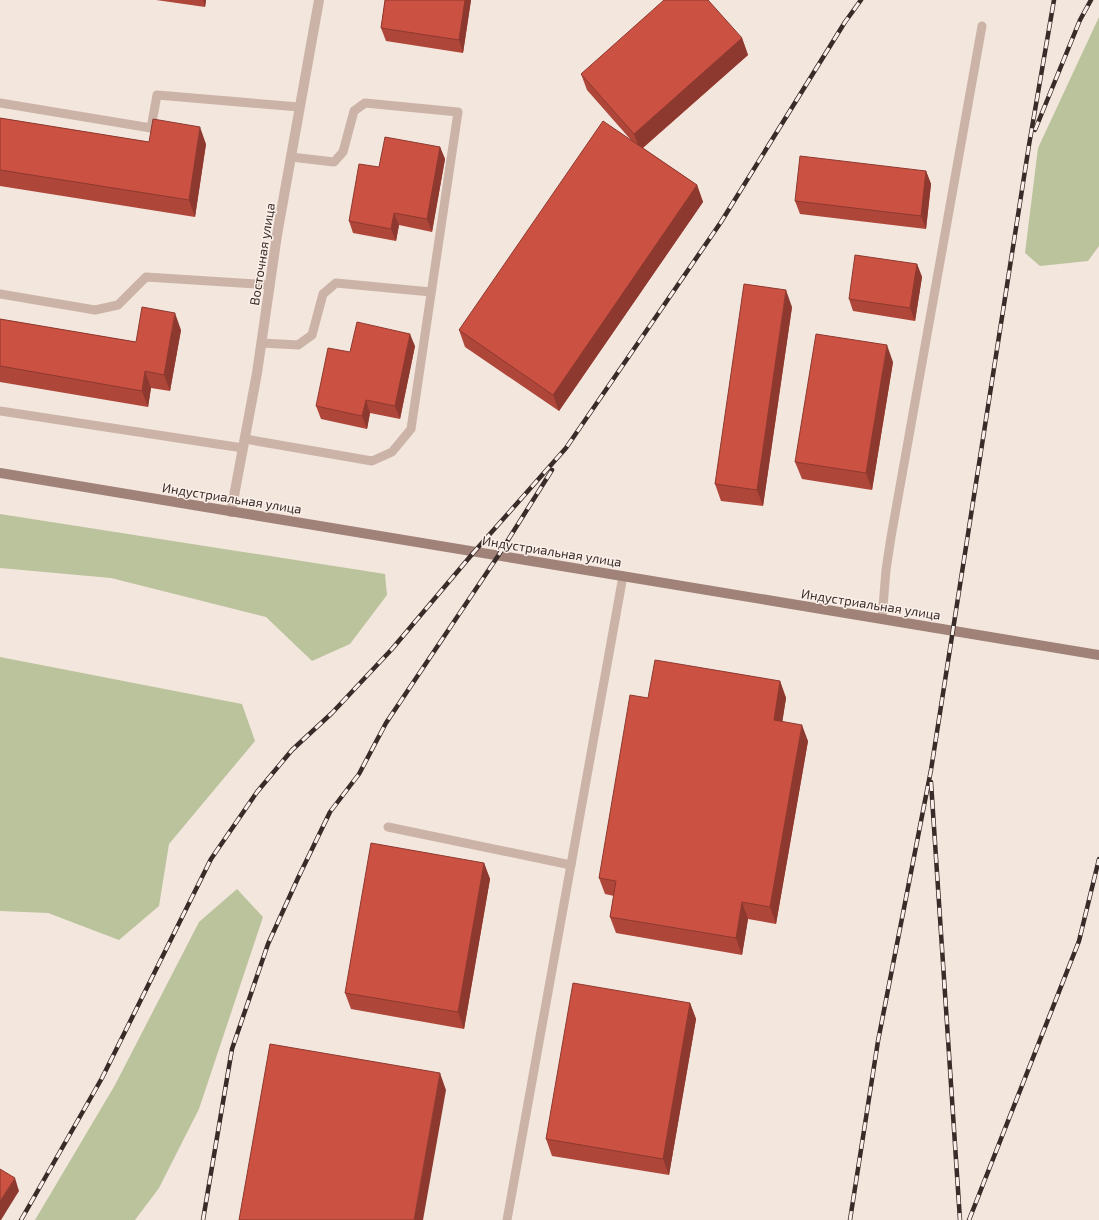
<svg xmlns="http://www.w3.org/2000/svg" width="1099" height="1220" viewBox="0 0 1099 1220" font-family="'Exo 2',sans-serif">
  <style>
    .green { fill: #bbc39c }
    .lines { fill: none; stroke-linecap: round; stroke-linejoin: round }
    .lane { stroke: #ccb3a8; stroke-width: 9 }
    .street { stroke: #ccb3a8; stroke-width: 10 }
    .secondary { stroke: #a08279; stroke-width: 10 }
    .rail-casing { stroke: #392b28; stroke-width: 4.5 }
    .rail { stroke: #fbf0e9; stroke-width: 3; stroke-dasharray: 9; stroke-linecap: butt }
    .wall { fill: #af463a }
    .shaded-wall { fill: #8e392f }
    .building { fill: #cb5143; stroke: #8e392f }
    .labels { text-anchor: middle; stroke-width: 3; stroke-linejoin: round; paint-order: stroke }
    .street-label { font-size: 13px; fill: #392b28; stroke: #fbf0e9 }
  </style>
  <rect width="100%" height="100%" fill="#f3e6dd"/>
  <!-- green -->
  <g class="green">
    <polygon points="1099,17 1099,246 1088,261 1040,266 1025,253 1038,148"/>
    <polygon points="0,514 385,574 387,595 350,644 312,661 266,617 111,578 0,568"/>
    <polygon points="0,657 242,704 255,741 169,844 159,906 119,940 48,913 0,911"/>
    <polygon points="237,889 263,917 199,1109 159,1188 135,1220 35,1220 115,1085 199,922"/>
  </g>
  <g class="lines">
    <!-- lane -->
    <g class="lane">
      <polyline points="0,103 151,128 157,95 299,107"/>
      <polyline points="0,294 95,310 118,305 146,277 270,285"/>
      <polyline points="262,343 298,345 312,335 323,294 336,283 431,292"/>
      <polyline points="0,411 243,448"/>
      <polyline points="245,439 372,461 392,452 411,429 458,112 365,103 354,111 343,152 334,162 291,157"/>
      <polyline points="882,619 886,570 891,537 982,26"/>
      <polyline points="388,827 571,865"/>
      <polyline points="507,1220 623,576"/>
    </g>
    <!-- street -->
    <polyline class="street" points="231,512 257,373 277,235 319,0"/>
    <!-- secondary -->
    <polyline class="secondary" points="0,473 1099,655"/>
    <defs>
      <g id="rail">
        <polyline points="1035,130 1080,20 1091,0"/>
        <polyline points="931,782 960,1220"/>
        <polyline points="21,1220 102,1078 211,859 257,792 292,750 332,713 392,649 474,552 566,448 721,222 845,22 861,0"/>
        <polyline points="203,1220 232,1049 268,944 298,878 330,812 359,774 386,723 498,556 552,470"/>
        <polyline points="850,1220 878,1041 931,770 1029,145 1054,0"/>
        <polyline points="969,1220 1079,941 1099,859"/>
      </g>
    </defs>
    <!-- rail casing -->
    <use href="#rail" class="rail-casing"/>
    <!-- rail -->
    <use href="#rail" class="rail"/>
  </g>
  <!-- wall -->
  <g class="wall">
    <polygon points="156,0 206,0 205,7"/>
    <polygon points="385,0 471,0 463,53 386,41 381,28"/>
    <polygon points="742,38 748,55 643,148 697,185 703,202 559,411 465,347 459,330 631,140 587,90 581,74"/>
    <polygon points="0,118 149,142 206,144 195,217 0,186"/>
    <polygon points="440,147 445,159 432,232 399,225 396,241 353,233 349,221 379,167"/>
    <polygon points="926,171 931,184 926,229 800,214 795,201"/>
    <polygon points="917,264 922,277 915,321 853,311 849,299"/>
    <polygon points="792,307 763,506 721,501 715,484"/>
    <polygon points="0,319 136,342 181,330 170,391 151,388 148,407 0,382"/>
    <polygon points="415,346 400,419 370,413 367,429 321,419 316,406 350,352"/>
    <polygon points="893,362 872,490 802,479 795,462"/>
    <polygon points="780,681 786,698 782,722 808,741 776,924 748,919 742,955 616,933 610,917 614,896 605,894 599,878 648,698"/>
    <polygon points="484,863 490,879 464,1029 351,1009 345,993"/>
    <polygon points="690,1003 696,1019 669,1175 552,1156 546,1139"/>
  </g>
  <!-- shaded-wall -->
  <g class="shaded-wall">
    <polygon points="203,0 206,0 205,7"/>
    <polygon points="465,0 471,0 463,53 459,40"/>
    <polygon points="742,38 748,55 640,150 634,134"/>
    <polygon points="200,127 206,144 195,217 189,200"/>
    <polygon points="440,147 445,159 432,232 427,219"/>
    <polygon points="926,171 931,184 926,229 921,216"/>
    <polygon points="697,185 703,202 559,411 553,395"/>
    <polygon points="394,213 399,225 396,241 391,229"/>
    <polygon points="917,264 922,277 915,321 910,308"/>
    <polygon points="786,290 792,307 763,506 757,490"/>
    <polygon points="175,313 181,330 170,391 164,375"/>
    <polygon points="410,334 415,346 400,419 395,406"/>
    <polygon points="887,345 893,362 872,490 866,473"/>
    <polygon points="145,371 151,388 148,407 142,391"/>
    <polygon points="366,400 370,413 367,429 362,416"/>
    <polygon points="780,681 786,698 780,737 774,720"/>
    <polygon points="802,725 808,741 776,924 770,907"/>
    <polygon points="484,863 490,879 464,1029 458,1012"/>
    <polygon points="742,902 748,919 742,955 736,938"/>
    <polygon points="690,1003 696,1019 669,1175 663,1159"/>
    <polygon points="440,1073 446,1090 423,1220 414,1220"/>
    <polygon points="15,1178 19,1191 1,1220 0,1220 0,1201"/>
  </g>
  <!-- building -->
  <g class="building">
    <polygon points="385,0 465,0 459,40 381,28"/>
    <polygon points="664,0 708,0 742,38 634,134 581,74"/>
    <polygon points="0,118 149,142 153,119 200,127 189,200 0,170"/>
    <polygon points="603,121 697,185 553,395 459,330"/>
    <polygon points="385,137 440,147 427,219 394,213 391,229 349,221 359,164 379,167"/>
    <polygon points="800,156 926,171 921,216 795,201"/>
    <polygon points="855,255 917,264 910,308 849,299"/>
    <polygon points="744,284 786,290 757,490 715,484"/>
    <polygon points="142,307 175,313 164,375 145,371 142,391 0,366 0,319 136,342"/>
    <polygon points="357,322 410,334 395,406 366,400 362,416 316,406 328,348 350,352"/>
    <polygon points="816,334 887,345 866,473 795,462"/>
    <polygon points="655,660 780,681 774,720 802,725 770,907 742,902 736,938 610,917 616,881 599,878 630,695 648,698"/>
    <polygon points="371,843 484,863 458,1012 345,993"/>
    <polygon points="573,983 690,1003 663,1159 546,1139"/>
    <polygon points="270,1044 440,1073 414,1220 239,1220"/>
    <polygon points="0,1169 15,1178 0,1201"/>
  </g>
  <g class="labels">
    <!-- street labels -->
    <g class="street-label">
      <text transform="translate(262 254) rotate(-81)" y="5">Восточная улица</text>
      <text transform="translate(232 498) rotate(9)" y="5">Индустриальная улица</text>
      <text transform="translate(552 551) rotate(9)" y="5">Индустриальная улица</text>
      <text transform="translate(871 604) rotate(9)" y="5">Индустриальная улица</text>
    </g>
  </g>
</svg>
